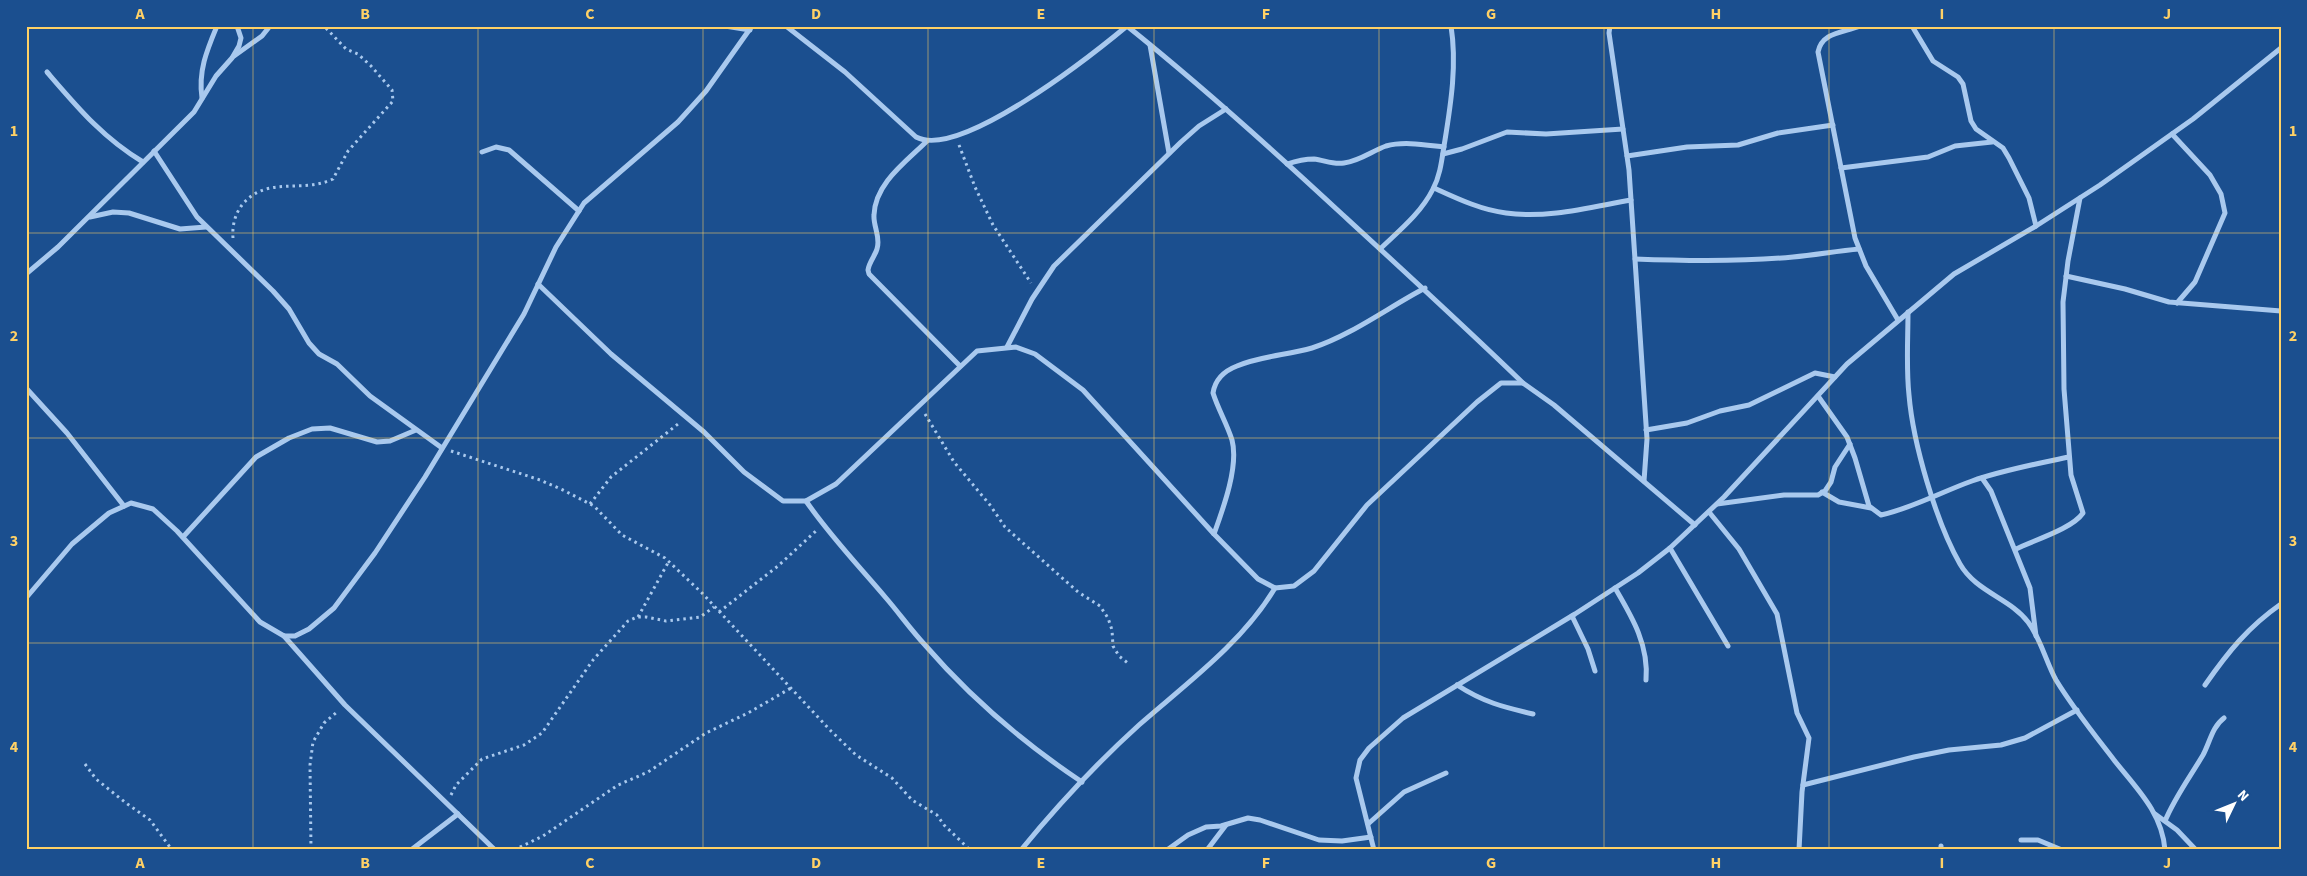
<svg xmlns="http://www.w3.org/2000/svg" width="2307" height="876" viewBox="0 0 2307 876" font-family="'Source Sans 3',sans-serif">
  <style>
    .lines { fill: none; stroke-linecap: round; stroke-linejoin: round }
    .path { stroke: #a9c9ee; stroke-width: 3; stroke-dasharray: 2.5 4; stroke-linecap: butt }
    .street { stroke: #a9c9ee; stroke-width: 5 }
    .grid { fill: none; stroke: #ffd166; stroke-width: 1; stroke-opacity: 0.55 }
    .neatline { fill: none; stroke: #ffd166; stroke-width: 2 }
    .grid-label { font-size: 16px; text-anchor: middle; font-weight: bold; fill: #ffd166 }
  </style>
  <rect width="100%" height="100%" fill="#1b4f8f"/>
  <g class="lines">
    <!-- path -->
    <g class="path">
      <polyline points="959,145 975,187 993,225 1031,283"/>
      <path d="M233,238C232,226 235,214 242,205C266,175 302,194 333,179L348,151L393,101L392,90L371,66L358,54L346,49L324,26"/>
      <polyline points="925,414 954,462 990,505 1005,527 1078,592 1100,606 1108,618 1112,630 1113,646 1119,656 1129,664"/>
      <polyline points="451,451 540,480 563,490 594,506 622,535 665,558 702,593 831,731 856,755 892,778 912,800 937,815 944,825 970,850"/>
      <polyline points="590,504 611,477 678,424"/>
      <polyline points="719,612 778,566 817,530"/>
      <polyline points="638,617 669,561"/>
      <polyline points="85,764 96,779 126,803 150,820 172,850"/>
      <polyline points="451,795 456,785 482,759 524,745 542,733 593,660 628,621 637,617 646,617 666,621 700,617 714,607"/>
      <polyline points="311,850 310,765 313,742 324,723 337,712"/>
      <polyline points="514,850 543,836 618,785 648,772 706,733 748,713 791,688"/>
    </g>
    <!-- street -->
    <g class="street">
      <polyline points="725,26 750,30"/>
      <path d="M786,26L845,72L916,137C960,160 1092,55 1127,26"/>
      <path d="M1127,26C1202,86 1273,150 1343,215C1404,271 1464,326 1523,383"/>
      <polyline points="1610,26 1609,33 1629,170 1647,439 1644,481"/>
      <path d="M1860,26C1843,33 1822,32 1818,52L1855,238L1866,266L1898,320"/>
      <polyline points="1912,26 1933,61 1958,77 1963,84 1971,121 1976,129 2003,148 2009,158 2029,198 2036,226"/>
      <polyline points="1150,45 1169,153"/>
      <polyline points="234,56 262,36 270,26"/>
      <path d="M47,72C78,108 103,138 143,162"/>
      <path d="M202,98C198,71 207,50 217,26"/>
      <polyline points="2172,134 2210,175 2221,194 2225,213 2195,282 2177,303"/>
      <path d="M927,141C907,161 875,183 874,215C873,226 881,237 877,249C875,256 869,262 868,270L869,274L960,366"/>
      <polyline points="154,151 197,217 273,291 289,309 309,343 319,354 337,364 370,396 442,448"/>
      <polyline points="482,152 496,147 509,150 579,211"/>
      <polyline points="1443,154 1462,149 1507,132 1546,134 1623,129"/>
      <polyline points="1627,156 1687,147 1738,145 1778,133 1833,125"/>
      <path d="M1287,164C1296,161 1304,159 1314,159C1324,160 1333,165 1344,163C1360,161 1372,151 1386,146C1404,141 1426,145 1444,147"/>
      <polyline points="1841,168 1928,157 1955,146 1992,142"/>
      <path d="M1434,188C1456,198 1481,210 1506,213C1547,219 1591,207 1631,200"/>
      <polyline points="90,217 113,212 129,213 180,229 206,227"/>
      <path d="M1380,249C1400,230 1421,213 1433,189C1441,174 1442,157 1445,140C1451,103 1457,64 1451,26"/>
      <path d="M1635,259C1687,261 1741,262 1793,257C1815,255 1837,251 1859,249"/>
      <polyline points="26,274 58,247 194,112 216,76 232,58 239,46 241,38 237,26"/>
      <polyline points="2066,276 2125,289 2169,302 2281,311"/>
      <polyline points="538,284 611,354 704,432 744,472 783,501 806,501 836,484 977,351 1016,347 1035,354 1083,390 1214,534 1258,579 1275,588 1294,586 1314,571 1367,505 1477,402 1501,383 1523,383 1554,405 1695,525"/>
      <path d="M1908,312C1908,339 1906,368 1909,395C1913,443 1936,522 1960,564C1976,592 2010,598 2028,622C2041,639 2046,662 2056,680C2073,708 2094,734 2114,760C2136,788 2162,812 2165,850"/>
      <polyline points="1007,347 1032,299 1054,266 1181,142 1199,126 1226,109"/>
      <polyline points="26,388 67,433 124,506"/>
      <path d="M1818,396L1847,437L1855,458L1869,506L1881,515C1913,508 1941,492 1972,481C2003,470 2036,464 2069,457"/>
      <polyline points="1646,430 1687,423 1720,411 1749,405 1815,373 1835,377"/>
      <polyline points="1982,478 1991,491 2030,588 2036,636"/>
      <polyline points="1822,492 1839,502 1871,508"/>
      <path d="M806,501C830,536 859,566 886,598C899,613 911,630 925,645C970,697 1025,744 1082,782"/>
      <polyline points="1717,504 1784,495 1818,495 1825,491 1831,482 1835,467 1850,444"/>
      <polyline points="1709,512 1739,549 1777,614 1797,713 1809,738 1802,792 1799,850"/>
      <path d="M1214,534C1223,509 1239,466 1232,440C1227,424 1218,409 1213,393C1215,380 1224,371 1237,366C1260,356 1288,355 1312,348C1350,336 1389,307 1425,288"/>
      <polyline points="183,537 256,457 289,438 312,429 330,428 377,442 390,441 416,430"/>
      <polyline points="1670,548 1728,646"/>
      <path d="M2016,549C2034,540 2072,529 2083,513L2071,475L2064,389L2063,302L2068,261L2080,198"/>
      <path d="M1615,588C1632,617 1649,645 1646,680"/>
      <polyline points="26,598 72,544 109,513 131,503 153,509 177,531 260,622 284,636 295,636 309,629 334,608 375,553 425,477 524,314 556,247 584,203 678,122 706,91 752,26"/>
      <polyline points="1572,616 1588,649 1595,671"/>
      <polyline points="284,636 345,705 495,850"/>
      <path d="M1457,685C1483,702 1503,707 1533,714"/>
      <path d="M2205,685C2228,652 2248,627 2281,604"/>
      <polyline points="1803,785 1914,757 1949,750 2001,745 2025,738 2077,710"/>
      <polyline points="2155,814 2177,830 2196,850"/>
      <path d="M2165,821C2175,797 2190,777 2203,755C2210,742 2212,727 2224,718"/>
      <polyline points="1368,824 1404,792 1446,773"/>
      <polyline points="2021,840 2038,840 2062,850"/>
      <polyline points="411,850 458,814"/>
      <path d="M1021,850C1057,806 1097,763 1139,725C1187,683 1242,643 1275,588"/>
      <polyline points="1167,850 1188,835 1206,827 1221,826 1248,818 1260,820 1319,840 1342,841 1371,837"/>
      <polyline points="1207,850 1226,825"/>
      <polyline points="1374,850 1356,778 1360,760 1369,748 1403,718 1575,614 1638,573 1670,548 1724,497 1847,364 1954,274 2036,226 2100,185 2193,119 2281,48"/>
      <polyline points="1941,850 1941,846"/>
    </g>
  </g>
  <!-- grid -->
  <path class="grid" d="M253,26V850M478,26V850M703,26V850M928,26V850M1154,26V850M1379,26V850M1604,26V850M1829,26V850M2054,26V850M26,233H2281M26,438H2281M26,643H2281"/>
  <!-- border -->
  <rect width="2307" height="876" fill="none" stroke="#1b4f8f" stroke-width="55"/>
  <!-- north arrow -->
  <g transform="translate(2234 804) rotate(47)" stroke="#1b4f8f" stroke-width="4" paint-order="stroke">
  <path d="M0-4L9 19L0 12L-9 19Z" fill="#ffffff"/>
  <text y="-8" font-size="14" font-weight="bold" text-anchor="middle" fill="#ffffff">N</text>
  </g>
  <rect x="28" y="28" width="2252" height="820" class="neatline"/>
  <g class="grid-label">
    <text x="140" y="19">A</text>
    <text x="365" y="19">B</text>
    <text x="590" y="19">C</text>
    <text x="816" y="19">D</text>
    <text x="1041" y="19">E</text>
    <text x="1266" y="19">F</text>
    <text x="1491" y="19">G</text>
    <text x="1716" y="19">H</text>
    <text x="1942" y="19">I</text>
    <text x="2167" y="19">J</text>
    <text x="14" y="136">1</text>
    <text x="2293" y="136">1</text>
    <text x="14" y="341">2</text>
    <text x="2293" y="341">2</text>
    <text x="14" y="546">3</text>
    <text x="2293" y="546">3</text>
    <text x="14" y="752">4</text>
    <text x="2293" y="752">4</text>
    <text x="140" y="868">A</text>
    <text x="365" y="868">B</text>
    <text x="590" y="868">C</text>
    <text x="816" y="868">D</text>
    <text x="1041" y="868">E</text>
    <text x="1266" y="868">F</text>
    <text x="1491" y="868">G</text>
    <text x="1716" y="868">H</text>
    <text x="1942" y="868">I</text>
    <text x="2167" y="868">J</text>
  </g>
</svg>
